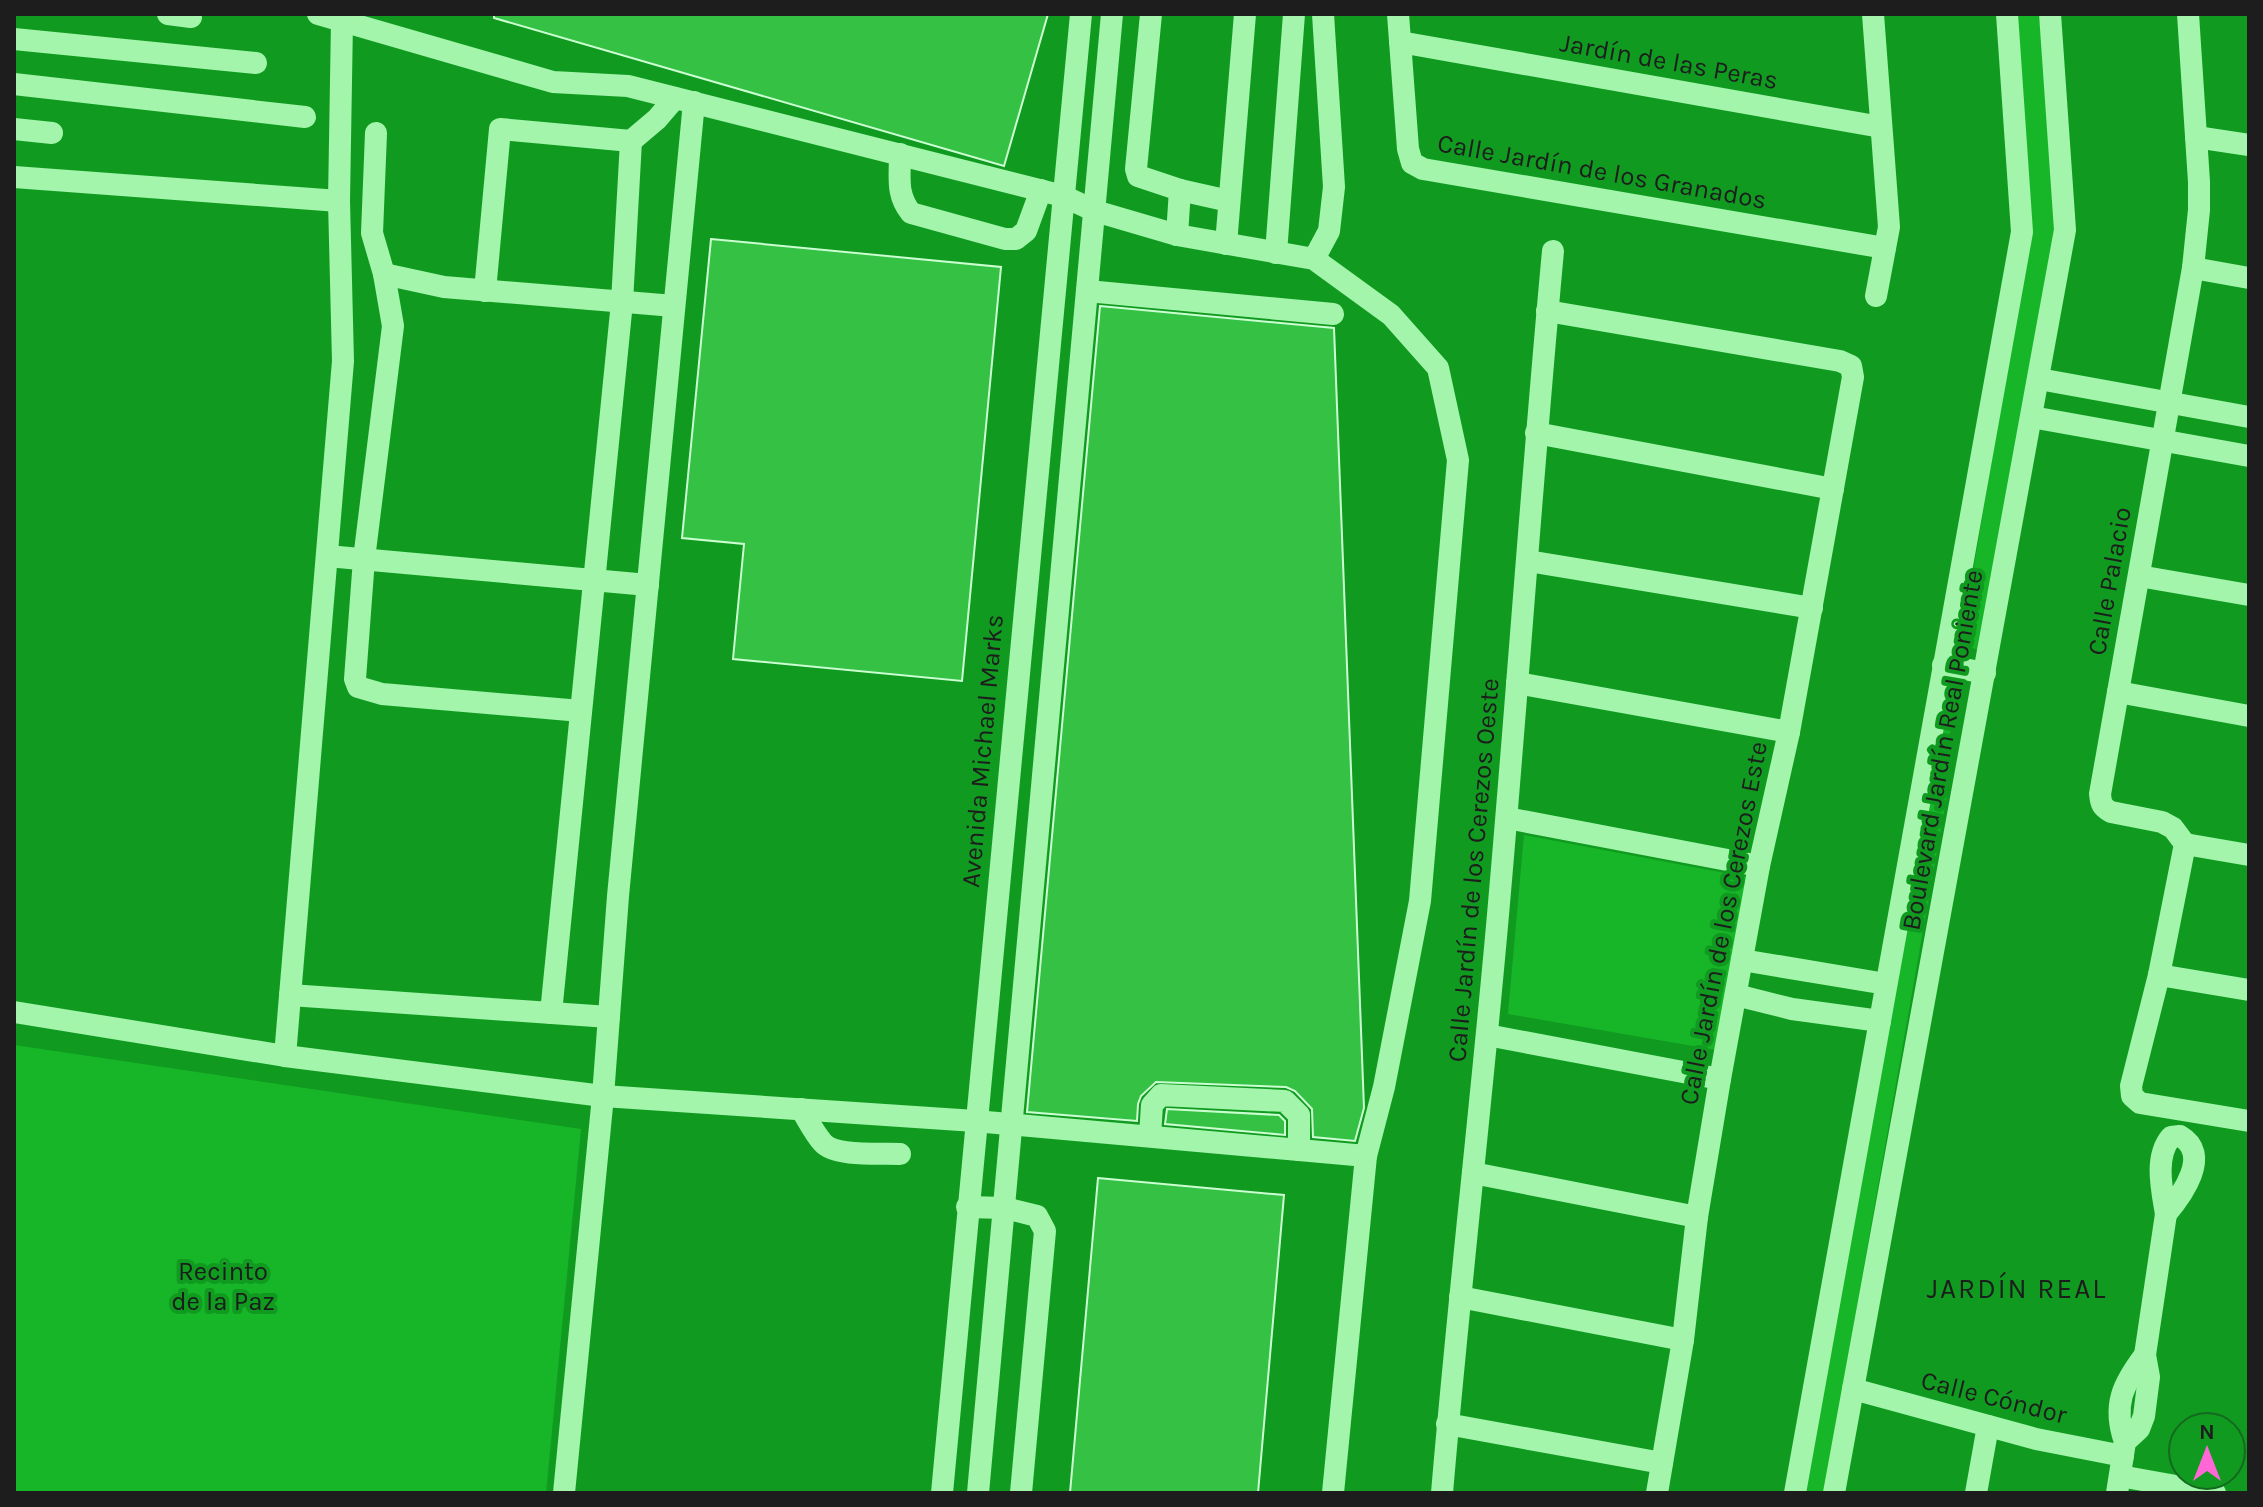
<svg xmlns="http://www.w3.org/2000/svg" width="2263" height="1507" viewBox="0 0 2263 1507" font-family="Karla,sans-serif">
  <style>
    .green { fill: #17b628 }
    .building { fill: #34c144; stroke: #cbfed1; stroke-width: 2 }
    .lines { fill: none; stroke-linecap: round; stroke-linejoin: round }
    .minor { stroke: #a3f5ab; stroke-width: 22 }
    .labels { text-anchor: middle; stroke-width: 8; stroke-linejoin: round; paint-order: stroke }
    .street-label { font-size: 26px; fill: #1d1d1d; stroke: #109b20 }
    .park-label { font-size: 26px; fill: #1a1d1b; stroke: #109b20 }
    .neighbourhood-label { font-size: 28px; letter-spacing: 2px; fill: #1d1d1d; stroke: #109b20 }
  </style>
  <rect width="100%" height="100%" fill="#109b20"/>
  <!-- green -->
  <g class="green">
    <polygon points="2015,14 2038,14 2043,44 2056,228 1978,650 1961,643 2031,227"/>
    <polygon points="1957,692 1946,756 1947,794 1824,1493 1803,1493 1943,694"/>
    <polygon points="1524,835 1746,877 1716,1050 1508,1014"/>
    <polygon points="14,1045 581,1129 546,1493 14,1493"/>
  </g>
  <!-- building -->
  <g class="building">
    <polygon points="494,14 1048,14 1004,166 494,18"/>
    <polygon points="711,239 1001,267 962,681 733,659 744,544 682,538"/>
    <polygon points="1100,306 1334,328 1364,1108 1355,1141 1313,1137 1312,1109 1295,1091 1286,1087 1156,1082 1141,1096 1138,1104 1137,1121 1027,1112"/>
    <polygon points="1167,1109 1279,1115 1285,1121 1285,1135 1165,1124"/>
    <polygon points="1098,1178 1284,1195 1258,1493 1070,1493"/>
  </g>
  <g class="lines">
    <!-- minor -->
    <g class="minor">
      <polyline points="168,14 191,17"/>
      <polyline points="1151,14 1136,169 1138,176 1180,190 1229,201"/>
      <polyline points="1398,14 1408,149 1412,163 1423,169 1885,248"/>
      <polyline points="1873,14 1889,227 1876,296"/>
      <path d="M2188,14L2199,182V210L2193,268L2100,794C2101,804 2102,807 2111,812L2162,822L2173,828L2185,844L2159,975L2131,1086L2132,1096L2140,1103L2249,1121"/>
      <polyline points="14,39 256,63"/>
      <polyline points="1400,42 1881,127"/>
      <polyline points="14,84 305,117"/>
      <polyline points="14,129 52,133"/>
      <polyline points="376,133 372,233 384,274 393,326 364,559 355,679 358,687 382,694 581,711"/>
      <polyline points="2196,137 2249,145"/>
      <path d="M900,154C900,178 896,194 911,213L1005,239H1016L1026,231L1041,190"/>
      <polyline points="14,177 339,201"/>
      <polyline points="1177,235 1180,190"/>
      <polyline points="1226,244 1245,14"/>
      <polyline points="1276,253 1294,14"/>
      <polyline points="1314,259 1329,231 1334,187 1323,14"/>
      <polyline points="2193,268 2249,278"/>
      <polyline points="384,274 444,287 674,306"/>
      <polyline points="485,291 500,129 631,141 657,119 675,98"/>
      <polyline points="1087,291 1333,314"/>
      <polyline points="1547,311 1840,361 1851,366 1853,377 1789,732 1759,866 1720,1079 1697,1217 1683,1340 1657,1493"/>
      <polyline points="2039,379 2249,417"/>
      <polyline points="2032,417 2249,456"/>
      <polyline points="1536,433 1833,489"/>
      <polyline points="327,556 648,585"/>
      <polyline points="1528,561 1812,608"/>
      <polyline points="2139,576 2249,595"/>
      <polyline points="1943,665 1985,673"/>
      <polyline points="1517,683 1789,732"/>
      <polyline points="2118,692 2249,716"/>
      <polyline points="1507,818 1759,866"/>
      <polyline points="2185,844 2249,855"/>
      <polyline points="1742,960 1886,984"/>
      <polyline points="2159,975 2249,990"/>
      <polyline points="290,995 609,1017"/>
      <polyline points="1736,995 1792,1009 1880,1021"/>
      <polyline points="14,1012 285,1056 603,1096 975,1121 1366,1156 1384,1087 1420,901 1458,460 1438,368 1391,315 1314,259 1177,235 1095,211 1063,196 628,86 553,82 318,14"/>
      <polyline points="551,1013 622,302 631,141"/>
      <polyline points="1487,1035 1720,1079"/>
      <polyline points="285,1056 343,361 339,201 342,21"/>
      <path d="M801,1109C808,1120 814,1133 823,1143C836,1157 881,1153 900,1154"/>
      <polyline points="1150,1136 1152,1105 1161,1095 1285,1101 1299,1115 1299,1150"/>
      <path d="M2180,1136C2212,1154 2182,1195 2166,1214C2162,1190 2154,1157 2171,1137Z"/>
      <polyline points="1473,1173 1697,1217"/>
      <polyline points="967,1207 1005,1208 1037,1216 1045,1231 1021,1493"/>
      <polyline points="1460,1297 1683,1340"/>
      <polyline points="1853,1389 2036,1439 2123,1456"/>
      <polyline points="1447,1424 1662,1463"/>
      <path d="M2125,1442C2112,1405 2123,1384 2145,1355"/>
      <polyline points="2120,1476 2215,1493"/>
      <polyline points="564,1493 603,1096 618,896 694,102"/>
      <polyline points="942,1493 1081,14"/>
      <polyline points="978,1493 1112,14"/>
      <polyline points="1333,1493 1366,1156"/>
      <path d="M1442,1493C1458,1304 1480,1115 1497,926C1517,701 1532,476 1553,251"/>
      <polyline points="1795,1493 2022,232 2007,14"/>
      <polyline points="1834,1493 2065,230 2050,14"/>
      <polyline points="1976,1493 1988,1426"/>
      <polyline points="2117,1493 2125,1442 2139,1429 2144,1416 2149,1377 2145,1355 2166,1214"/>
    </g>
  </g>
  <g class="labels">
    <!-- street labels -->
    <g class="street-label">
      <text transform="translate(1669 61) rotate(10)" y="9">Jardín de las Peras</text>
      <text transform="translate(1602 171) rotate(10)" y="9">Calle Jardín de los Granados</text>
      <text transform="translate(2109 581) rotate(-80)" y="9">Calle Palacio</text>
      <text transform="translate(1942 750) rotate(-80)" y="9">Boulevard Jardín Real Poniente</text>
      <text transform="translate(982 751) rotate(-85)" y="9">Avenida Michael Marks</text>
      <text transform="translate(1473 870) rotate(-85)" y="9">Calle Jardín de los Cerezos Oeste</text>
      <text transform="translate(1723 923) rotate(-79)" y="9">Calle Jardín de los Cerezos Este</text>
      <text transform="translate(1994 1397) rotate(14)" y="9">Calle Cóndor</text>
    </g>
    <!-- park labels -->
    <g class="park-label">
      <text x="223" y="1280">Recinto<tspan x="223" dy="30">de la Paz</tspan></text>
    </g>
    <!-- neighbourhood labels -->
    <g class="neighbourhood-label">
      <text x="2017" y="1298">JARDÍN REAL</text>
    </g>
  </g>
  <!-- border -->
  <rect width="2263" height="1507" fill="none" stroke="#1d1d1d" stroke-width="32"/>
  <!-- north arrow -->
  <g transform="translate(2207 1451)"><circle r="38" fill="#109b20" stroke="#15691f" stroke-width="2"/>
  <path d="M0-6L14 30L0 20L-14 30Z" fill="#ff67d6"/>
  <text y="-12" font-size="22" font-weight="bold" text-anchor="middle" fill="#1d1d1d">N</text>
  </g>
</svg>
